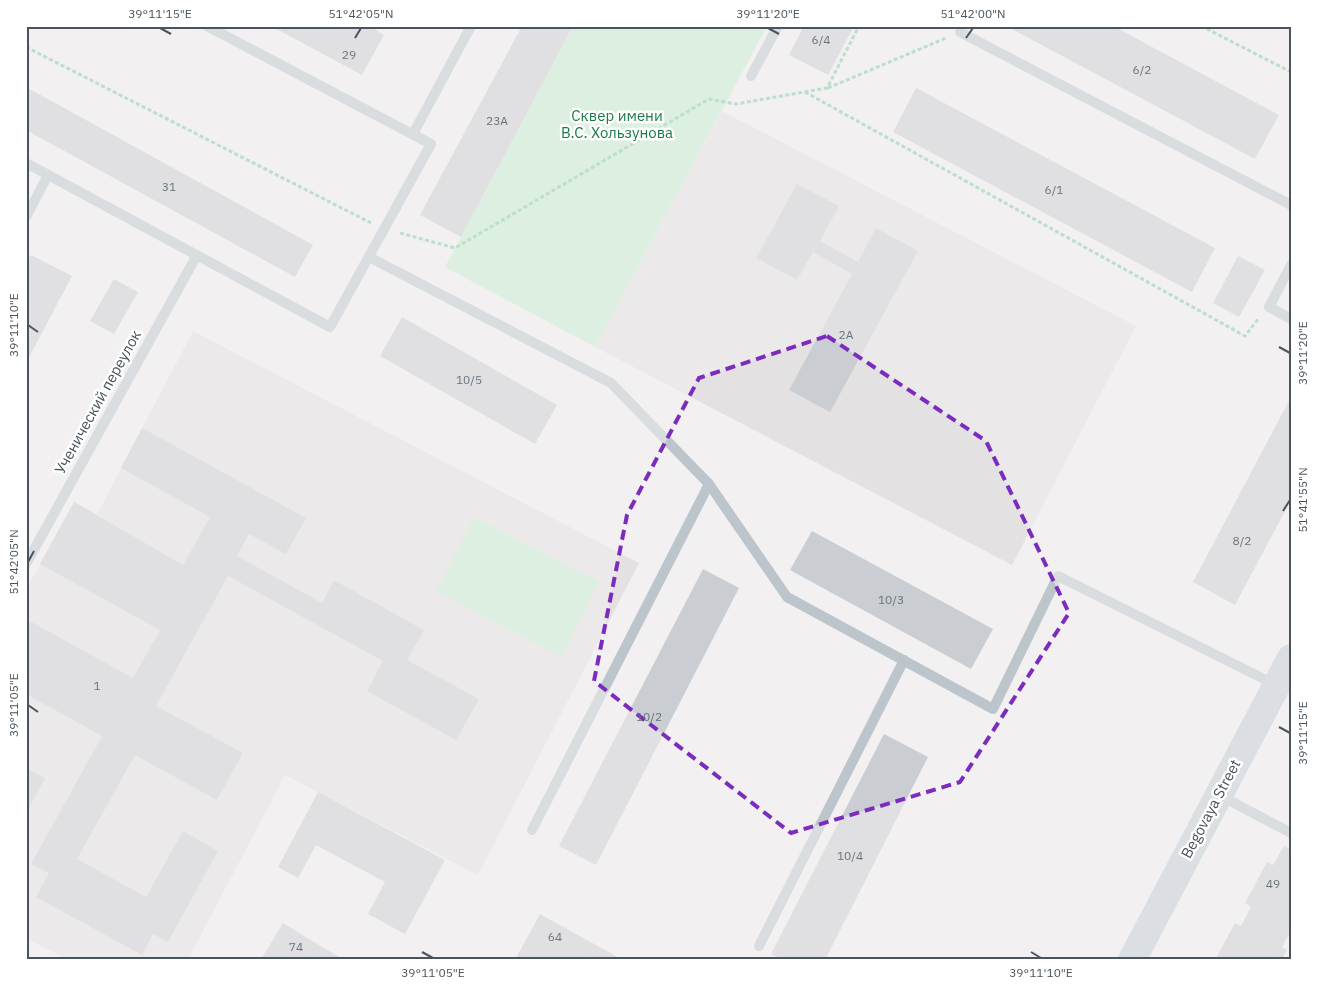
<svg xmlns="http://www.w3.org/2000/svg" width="1317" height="986" viewBox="0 0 1317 986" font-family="'IBM Plex Sans',sans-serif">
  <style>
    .education { fill: #e3e1e1 }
    .green { fill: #c1edcf }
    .building { fill: #cacdd2 }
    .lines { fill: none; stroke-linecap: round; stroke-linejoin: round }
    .path { stroke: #7ac99e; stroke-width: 3; stroke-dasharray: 4 2.5; stroke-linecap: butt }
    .lane { stroke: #bcc5cc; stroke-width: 10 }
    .secondary { stroke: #bec9d2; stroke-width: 28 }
    .marked { fill: none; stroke: #7b2cbf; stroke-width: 4; stroke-dasharray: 10 6; stroke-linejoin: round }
    .ticks { fill: none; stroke: #49545c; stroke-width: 2 }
    .labels { text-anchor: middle; stroke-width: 5; stroke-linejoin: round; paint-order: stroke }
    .number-label { font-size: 12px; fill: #69727a }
    .park-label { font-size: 15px; fill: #1c7a46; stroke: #fff }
    .street-label { font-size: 15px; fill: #49545c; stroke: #fff }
    .neatline { fill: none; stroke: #49545c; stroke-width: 2 }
    .ticks-label { font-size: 12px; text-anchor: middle; fill: #49545c }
  </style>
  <rect width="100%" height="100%" fill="#f2f0f0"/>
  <!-- education -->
  <g class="education">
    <polygon points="722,111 1136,326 1012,565 595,347"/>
    <polygon points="193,331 639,563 478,875 285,775 188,960 68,960 26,938 26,590 74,502 97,514"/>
  </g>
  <!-- green -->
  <g class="green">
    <polygon points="573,26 767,26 595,347 445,267"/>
    <polygon points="474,517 599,582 561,657 436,591"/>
  </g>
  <!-- building -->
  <g class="building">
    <polygon points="271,26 369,26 384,35 362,75"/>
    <polygon points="522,26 573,26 461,237 420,215"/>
    <polygon points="804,26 854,26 828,75 789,55"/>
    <polygon points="1006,26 1113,26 1279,115 1255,159"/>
    <polygon points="26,87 313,245 295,277 26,130"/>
    <polygon points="916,88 1215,248 1192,292 893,132"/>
    <polygon points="797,184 839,206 820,241 858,262 876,228 918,251 830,412 789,390 852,274 813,252 797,280 756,258"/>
    <polygon points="31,255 72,276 26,363 26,263"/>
    <polygon points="1238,256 1265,270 1239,317 1213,303"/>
    <polygon points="114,279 138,292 114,334 90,321"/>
    <polygon points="402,317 557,405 535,444 380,356"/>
    <polygon points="1291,397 1291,500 1235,605 1193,582"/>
    <polygon points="142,428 306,518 286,554 249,534 237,556 322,603 334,580 424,630 407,660 479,699 456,740 367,691 383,661 228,576 156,706 243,753 217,800 135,755 77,859 146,897 183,831 218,851 168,942 153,934 142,955 36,897 49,873 31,864 102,736 26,694 26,619 133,678 160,630 40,564 74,502 183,565 210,517 121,468"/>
    <polygon points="812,531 993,629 971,669 790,570"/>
    <polygon points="703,569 739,588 596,865 559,846"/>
    <polygon points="884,734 928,757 825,960 782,960 771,954"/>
    <polygon points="26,768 45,778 29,808 26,807"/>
    <polygon points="318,792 445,860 405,934 368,914 385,882 316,845 298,878 278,867"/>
    <polygon points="1284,846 1291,850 1291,931 1282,947 1287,950 1282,960 1215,960 1235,923 1241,926 1251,907 1245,903 1267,862 1273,865"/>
    <polygon points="540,914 623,960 515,960"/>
    <polygon points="283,923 304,936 344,960 262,958"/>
  </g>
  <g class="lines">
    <!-- path -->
    <g class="path">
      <polyline points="1201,26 1291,72"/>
      <polyline points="26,47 371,223"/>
      <polyline points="828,88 946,38"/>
      <polyline points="805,92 1245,336 1259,318"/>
      <polyline points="400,233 455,248 709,99 736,104 827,88 859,26"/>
    </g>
    <!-- lane -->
    <g class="lane">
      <polyline points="960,32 1291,205"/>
      <polyline points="751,76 778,26"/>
      <polyline points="413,134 471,26"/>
      <polyline points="26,163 330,327 431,144 207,26"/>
      <polyline points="26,217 48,175"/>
      <polyline points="369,257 611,383 709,484 787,597 993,709 1058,576 1276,685"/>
      <polyline points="1291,265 1269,307 1291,319"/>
      <polyline points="26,564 197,255"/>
      <polyline points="1219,795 1291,833"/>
      <polyline points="532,830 709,484"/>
      <polyline points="759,946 904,660"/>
    </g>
    <!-- secondary -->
    <polyline class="secondary" points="1132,960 1291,658"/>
  </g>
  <!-- marked area -->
  <path d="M0 0H1317V986H0ZM827,336L986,441L1069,613L960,782L791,833L594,681L627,515L699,378Z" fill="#f2f0f0" fill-opacity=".55" fill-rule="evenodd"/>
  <path class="marked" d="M827,336L986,441L1069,613L960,782L791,833L594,681L627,515L699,378Z"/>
  <!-- ticks -->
  <path class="ticks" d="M160,28L171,34M768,28L779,34M355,38L361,28M966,38L973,28M28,325L38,332M1279,347L1290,353M1283,511L1290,500M28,562L34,551M28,705L38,712M1279,727L1290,733M422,952L433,958M1031,952L1041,958"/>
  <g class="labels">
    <!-- number labels -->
    <g class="number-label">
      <text x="821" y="44">6/4</text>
      <text x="349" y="59">29</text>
      <text x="1142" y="74">6/2</text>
      <text x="497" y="125">23А</text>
      <text x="169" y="191">31</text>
      <text x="1054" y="194">6/1</text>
      <text x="846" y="339">2А</text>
      <text x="469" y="384">10/5</text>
      <text x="1242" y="545">8/2</text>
      <text x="891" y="604">10/3</text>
      <text x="97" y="690">1</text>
      <text x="649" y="721">10/2</text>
      <text x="850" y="860">10/4</text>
      <text x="1273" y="888">49</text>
      <text x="555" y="941">64</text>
      <text x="296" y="951">74</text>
    </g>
    <!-- park labels -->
    <g class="park-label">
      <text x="617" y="121">Сквер имени<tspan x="617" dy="17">В.С. Хользунова</tspan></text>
    </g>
    <!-- street labels -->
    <g class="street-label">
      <text transform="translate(98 402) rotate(-61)" y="5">Ученический переулок</text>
      <text transform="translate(1211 809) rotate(-62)" y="5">Begovaya Street</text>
    </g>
  </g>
  <!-- border -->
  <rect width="1317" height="986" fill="none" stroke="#ffffff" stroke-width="55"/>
  <rect x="28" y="28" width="1262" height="930" class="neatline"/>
  <g class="ticks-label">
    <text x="160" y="18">39°11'15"E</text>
    <text x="361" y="18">51°42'05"N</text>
    <text x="768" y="18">39°11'20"E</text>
    <text x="973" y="18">51°42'00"N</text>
    <text transform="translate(14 325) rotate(-90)" y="4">39°11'10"E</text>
    <text transform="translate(1303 353) rotate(-90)" y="4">39°11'20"E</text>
    <text transform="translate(1303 500) rotate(-90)" y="4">51°41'55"N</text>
    <text transform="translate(14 562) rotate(-90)" y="4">51°42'05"N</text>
    <text transform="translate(14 705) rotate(-90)" y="4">39°11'05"E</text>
    <text transform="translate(1303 733) rotate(-90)" y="4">39°11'15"E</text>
    <text x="433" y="977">39°11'05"E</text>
    <text x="1041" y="977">39°11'10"E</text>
  </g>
</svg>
